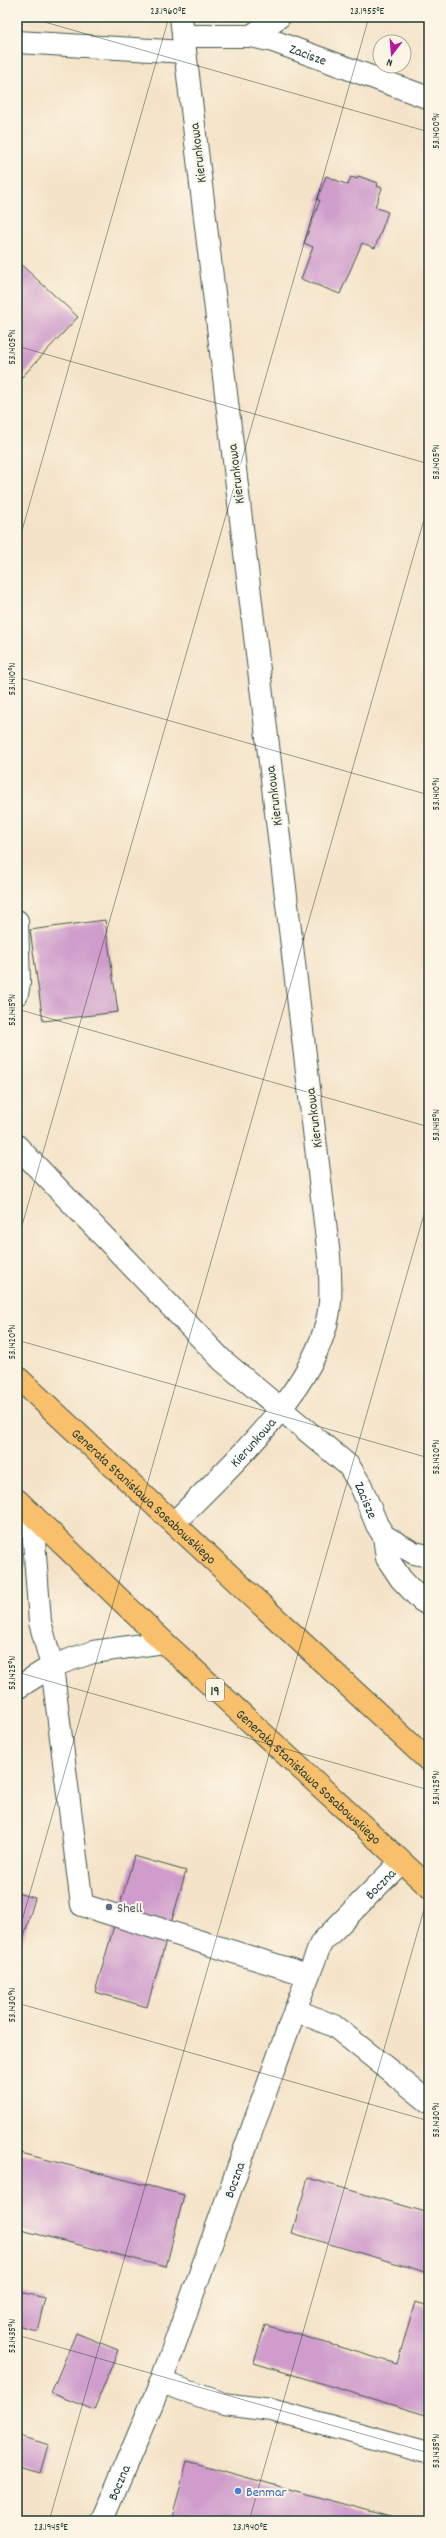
<svg xmlns="http://www.w3.org/2000/svg" width="446" height="2538" viewBox="0 0 446 2538" font-family="Dekko,sans-serif">
  <style>
    .building { fill: #cf9ccc }
    .lines { fill: none; stroke-linecap: round; stroke-linejoin: round }
    .minor-casing { stroke: #3f564a; stroke-width: 24 }
    .highway-casing { stroke: #3f564a; stroke-width: 24 }
    .minor { stroke: #fff; stroke-width: 22 }
    .highway { stroke: #f8bf6c; stroke-width: 22 }
    .ticks { fill: none; stroke: #1f3d34; stroke-width: 1; stroke-opacity: 0.45 }
    .service-dot { fill: #5c6f8a; stroke: #fcf5e5; stroke-width: 1.5 }
    .shop-dot { fill: #3f7fe0; stroke: #fcf5e5; stroke-width: 1.5 }
    .labels { text-anchor: middle; stroke-width: 4; stroke-linejoin: round; paint-order: stroke }
    .shield { fill: #fcf5e5; stroke: #617469; stroke-width: 1 }
    .shield-label { font-size: 13px; font-weight: bold; fill: #1f3d34 }
    .street-label { font-size: 14px; fill: #1f3d34; stroke: #fcf5e5 }
    .service-label { font-size: 14px; fill: #4e5e75; stroke: #fcf5e5; text-anchor: start }
    .shop-label { font-size: 14px; fill: #366cbe; stroke: #fcf5e5; text-anchor: start }
    .neatline { fill: none; stroke: #1f3d34; stroke-width: 1.5 }
    .ticks-label { font-size: 10px; text-anchor: middle; fill: #1f3d34 }
  </style>
  <rect width="100%" height="100%" fill="#fcf5e5"/>
  <filter id="ink" filterUnits="userSpaceOnUse"><feTurbulence type="fractalNoise" baseFrequency=".025" numOctaves="2"/><feDisplacementMap in="SourceGraphic" scale="8" xChannelSelector="R" yChannelSelector="G"/><feConvolveMatrix kernelMatrix="1 2 1 2 8 2 1 2 1" color-interpolation-filters="sRGB"/></filter>
  <filter id="wash" filterUnits="userSpaceOnUse"><feTurbulence type="fractalNoise" baseFrequency=".012" numOctaves="4" result="noise"/><feDisplacementMap in="SourceGraphic" scale="16" xChannelSelector="R" yChannelSelector="G"/><feGaussianBlur stdDeviation="0.9" result="paint"/><feColorMatrix in="noise" values="0 0 0 0 0 0 0 0 0 0 0 0 0 0 0 0 0 1.4 0 .05"/><feComposite in="paint" operator="in"/></filter>
  <g filter="url(#wash)">
    <rect width="100%" height="100%" fill="#f4e3c8"/>
    <g id="blocks">
      <!-- building -->
      <g class="building">
        <polygon points="326,176 348,185 351,177 357,179 358,176 378,183 377,186 382,188 375,207 388,212 375,248 362,243 340,294 301,279 313,247 304,243 320,200 317,200"/>
        <polygon points="17,261 78,317 22,377 17,372"/>
        <polygon points="105,920 118,1012 43,1021 30,930"/>
        <polygon points="134,1856 186,1871 147,2007 95,1992"/>
        <polygon points="17,1893 35,1898 17,1961"/>
        <polygon points="17,2152 184,2195 166,2267 17,2229"/>
        <polygon points="308,2178 429,2213 429,2273 292,2233"/>
        <polygon points="17,2291 45,2298 37,2331 17,2326"/>
        <polygon points="415,2302 429,2306 429,2416 254,2363 265,2325 397,2364"/>
        <polygon points="76,2333 118,2350 94,2410 51,2393"/>
        <polygon points="17,2435 49,2445 41,2473 17,2466"/>
        <polygon points="187,2461 405,2521 171,2521"/>
      </g>
    </g>
  </g>
  <g filter="url(#ink)">
    <use href="#blocks" fill-opacity="0" stroke="#3f564a" stroke-width="1"/>
    <g class="lines">
      <defs>
        <g id="minor">
          <path id="s1" d="M183,36H251L273,41L429,98"/>
          <polyline points="251,36 279,17"/>
          <polyline points="17,42 185,52"/>
          <polyline points="17,921 19,983 17,994"/>
          <path id="s2" d="M17,1146L222,1360L349,1466L361,1486L377,1525L384,1536L387,1558L401,1579L421,1600L429,1605"/>
          <polyline points="32,1514 40,1622 52,1666 82,1905 308,1975"/>
          <path id="s3" d="M174,1523C228,1467 324,1384 330,1302C331,1287 330,1271 329,1256L181,17"/>
          <polyline points="384,1536 414,1553 429,1556"/>
          <polyline points="17,1688 52,1666 93,1652 164,1642"/>
          <polyline points="295,2010 334,2026 429,2102"/>
          <polyline points="161,2382 224,2404 271,2410 429,2453"/>
          <path id="s4" d="M102,2521L161,2382L295,2010L321,1943L401,1862"/>
        </g>
        <g id="highway">
          <path id="s5" d="M17,1377L429,1761"/>
          <path id="s6" d="M17,1500L164,1642L429,1887"/>
        </g>
      </defs>
      <!-- minor casing -->
      <use href="#minor" class="minor-casing"/>
      <!-- highway casing -->
      <use href="#highway" class="highway-casing"/>
      <!-- minor -->
      <use href="#minor" class="minor"/>
      <!-- highway -->
      <use href="#highway" class="highway"/>
    </g>
  </g>
  <!-- ticks -->
  <path class="ticks" d="M27,17L429,132M17,346L429,464M17,548L169,17M17,677L429,795M17,1009L429,1127M17,1243L369,17M17,1340L429,1458M17,1672L429,1790M17,1938L429,502M17,2003L429,2121M17,2335L429,2453M49,2521L429,1197M249,2521L429,1892"/>
  <!-- markers -->
  <circle class="service-dot" cx="109" cy="1907" r="4"/>
  <circle class="shop-dot" cx="238" cy="2491" r="4"/>
  <g class="labels">
    <!-- shield labels -->
    <rect class="shield" x="206" y="1679" width="18" height="22" rx="3"/>
    <g class="shield-label">
      <text x="215" y="1695">19</text>
    </g>
    <!-- street labels -->
    <g class="street-label">
      <text dy="5" stroke="none"><textPath href="#s1" startOffset="128">Zacisze</textPath></text>
      <text transform="translate(197 153) rotate(-97)" y="5">Kierunkowa</text>
      <text transform="translate(235 474) rotate(-97)" y="5">Kierunkowa</text>
      <text transform="translate(273 796) rotate(-97)" y="5">Kierunkowa</text>
      <text transform="translate(313 1118) rotate(-97)" y="5">Kierunkowa</text>
      <text dy="5" stroke="none"><textPath href="#s3" startOffset="113">Kierunkowa</textPath></text>
      <text dy="5" stroke="none"><textPath href="#s5" startOffset="174">Generała Stanisława Sosabowskiego</textPath></text>
      <text dy="5" stroke="none"><textPath href="#s2" startOffset="500">Zacisze</textPath></text>
      <text dy="5" stroke="none"><textPath href="#s6" startOffset="402">Generała Stanisława Sosabowskiego</textPath></text>
      <text dy="5" stroke="none"><textPath href="#s4" startOffset="702">Boczna</textPath></text>
      <text dy="5" stroke="none"><textPath href="#s4" startOffset="366">Boczna</textPath></text>
      <text dy="5" stroke="none"><textPath href="#s4" startOffset="42">Boczna</textPath></text>
    </g>
    <!-- service labels -->
    <g class="service-label">
      <text x="117" y="1912">Shell</text>
    </g>
    <!-- shop labels -->
    <g class="shop-label">
      <text x="246" y="2496">Benmar</text>
    </g>
  </g>
  <!-- margin -->
  <rect width="446" height="2538" fill="none" stroke="#fcf5e5" stroke-width="44"/>
  <!-- north arrow -->
  <g transform="translate(392 54) rotate(196)"><circle r="19" fill="#fcf5e5" stroke="#a4ab9e"/>
  <path d="M0-3L7 15L0 10L-7 15Z" fill="#b5179e"/>
  <text y="-6" font-size="11" font-weight="bold" text-anchor="middle" fill="#1f3d34">N</text>
  </g>
  <rect x="22" y="22" width="402" height="2494" class="neatline"/>
  <g class="ticks-label">
    <text x="168" y="14">23.1960°E</text>
    <text x="367" y="14">23.1955°E</text>
    <text transform="translate(435 131) rotate(-90)" y="4">53.1400°N</text>
    <text transform="translate(11 347) rotate(-90)" y="4">53.1405°N</text>
    <text transform="translate(435 462) rotate(-90)" y="4">53.1405°N</text>
    <text transform="translate(11 679) rotate(-90)" y="4">53.1410°N</text>
    <text transform="translate(435 794) rotate(-90)" y="4">53.1410°N</text>
    <text transform="translate(11 1010) rotate(-90)" y="4">53.1415°N</text>
    <text transform="translate(435 1125) rotate(-90)" y="4">53.1415°N</text>
    <text transform="translate(11 1342) rotate(-90)" y="4">53.1420°N</text>
    <text transform="translate(435 1457) rotate(-90)" y="4">53.1420°N</text>
    <text transform="translate(11 1673) rotate(-90)" y="4">53.1425°N</text>
    <text transform="translate(435 1788) rotate(-90)" y="4">53.1425°N</text>
    <text transform="translate(11 2005) rotate(-90)" y="4">53.1430°N</text>
    <text transform="translate(435 2120) rotate(-90)" y="4">53.1430°N</text>
    <text transform="translate(11 2336) rotate(-90)" y="4">53.1435°N</text>
    <text transform="translate(435 2451) rotate(-90)" y="4">53.1435°N</text>
    <text x="51" y="2530">23.1945°E</text>
    <text x="250" y="2530">23.1940°E</text>
  </g>
</svg>
